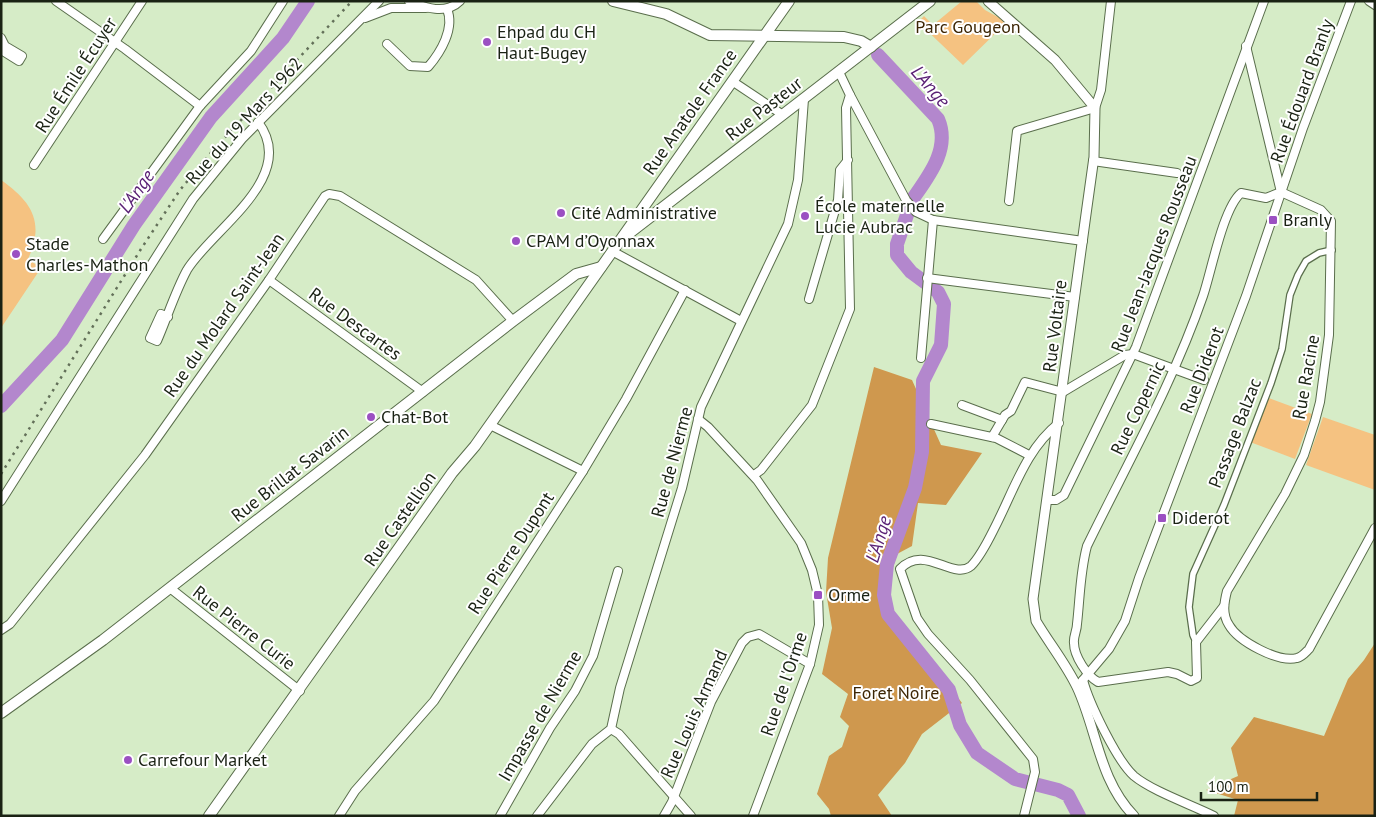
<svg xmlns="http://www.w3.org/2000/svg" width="1376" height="817" viewBox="0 0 1376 817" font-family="'PT Sans',sans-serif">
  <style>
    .green { fill: #f5c281 }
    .forest { fill: #cf984e }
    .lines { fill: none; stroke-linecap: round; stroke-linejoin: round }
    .river { stroke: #b387cd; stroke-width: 14 }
    .pedestrian-casing { stroke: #5a6e4c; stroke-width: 8 }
    .minor-casing { stroke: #5a6e4c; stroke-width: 10 }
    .tertiary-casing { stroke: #5a6e4c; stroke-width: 11 }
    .secondary-casing { stroke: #5a6e4c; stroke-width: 12 }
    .pedestrian { stroke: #fff; stroke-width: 5.5 }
    .minor { stroke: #fff; stroke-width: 8 }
    .tertiary { stroke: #fff; stroke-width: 9 }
    .secondary { stroke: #fff; stroke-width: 10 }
    .rail { stroke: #637059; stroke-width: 2.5; stroke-dasharray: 2.5 5; stroke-linecap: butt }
    .poi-dot { fill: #9b50c2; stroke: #fff; stroke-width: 2 }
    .labels { text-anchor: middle; stroke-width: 4; stroke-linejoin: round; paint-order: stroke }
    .park-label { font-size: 18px; fill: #3c2504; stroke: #fff }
    .poi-label { font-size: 18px; fill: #1a2214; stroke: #fff; text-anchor: start }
    .street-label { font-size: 18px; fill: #1a2214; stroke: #fff }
    .water-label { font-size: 19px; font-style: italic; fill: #5a2175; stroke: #fff }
  </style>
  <rect width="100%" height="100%" fill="#d6ecc7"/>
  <!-- green -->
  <g class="green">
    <polygon points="962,1 976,1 985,10 1007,22 963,65 918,22 924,16 933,25"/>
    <path d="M1,180C32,202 45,222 28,259L41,268L1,328Z"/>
    <polygon points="1266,397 1312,414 1295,459 1250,442"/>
    <polygon points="1323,417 1375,435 1375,490 1306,465"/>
  </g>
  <!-- forest -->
  <g class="forest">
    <polygon points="874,367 912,380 941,445 982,453 946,505 918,503 912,546 897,554 887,588 895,615 962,703 922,734 905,763 878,795 892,816 831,816 829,809 817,794 829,756 842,747 849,726 840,717 848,694 822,674 832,628 826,592 828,558"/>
    <polygon points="1375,643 1375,816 1234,816 1238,800 1206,790 1238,776 1231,748 1254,717 1324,736 1348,679 1364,660"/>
  </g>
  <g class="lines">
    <!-- river -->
    <g class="river">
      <path d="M878,55L938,119C951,149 928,177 912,200"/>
      <polyline points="908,212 897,244 897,255 911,272 938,292 944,304 941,345 923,381 922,452 915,488 887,564 884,595 888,614 949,690 960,725 977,753 1015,779 1058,790 1068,795 1079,816"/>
      <polyline points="1,406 62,340 134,225 211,117 283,38 308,1"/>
    </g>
    <defs>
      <polyline id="pedestrian" points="1196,642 1193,635 1189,607 1193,574 1224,505 1271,383 1282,349 1290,295 1298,275 1306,261 1319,253 1332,250"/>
      <g id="minor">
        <polyline points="56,1 125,49 200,106"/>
        <path d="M409,1C425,8 446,15 460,1"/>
        <polyline points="1369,1 1375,5"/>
        <polyline points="365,18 391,8 426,8"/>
        <polyline points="1,38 5,46 3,51 19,61 22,56 5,46"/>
        <path d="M387,44L410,66L428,67C441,52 455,28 447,9"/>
        <polyline points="1246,46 1281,192"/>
        <polyline points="732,81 783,115"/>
        <polyline points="850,95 906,200 916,212 933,220 1083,241"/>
        <polyline points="1093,161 1177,173"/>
        <polyline points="34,165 142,1"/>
        <path d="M1281,192L1321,210L1331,221L1329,335L1320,402L1315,421L1304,455L1285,494L1227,591C1224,603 1222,614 1229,625C1238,641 1278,663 1297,658C1302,657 1305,653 1309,649L1375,528"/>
        <polyline points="1009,201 1017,131 1095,108 1101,90 1111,1"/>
        <polyline points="103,239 200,106 251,51 283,1"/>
        <polyline points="612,251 741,321"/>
        <polyline points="927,278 1075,297"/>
        <polyline points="269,280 423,392"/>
        <polyline points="809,299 838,200 840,170 848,160"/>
        <path d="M168,317L161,314L150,338L157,341C167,318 175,292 187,270C211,230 300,177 258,122"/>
        <polyline points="921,358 933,220"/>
        <polyline points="962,405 1002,420"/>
        <polyline points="698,419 708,427 757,480 801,543 812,570 818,595 819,625 810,664 753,816"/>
        <polyline points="931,424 996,438 1029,455"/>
        <polyline points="490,425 583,471"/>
        <polyline points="992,437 1005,415 1011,411 1025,382 1063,392 1125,355 1133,354 1204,380"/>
        <polyline points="754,475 761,470 812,405 850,309 846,108 850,95 839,72"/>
        <polyline points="1047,500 1056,500 1064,495 1136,347 1264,1"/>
        <polyline points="1,501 193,199 242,139 379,1"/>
        <polyline points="170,588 300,691"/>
        <path d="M1224,606L1196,642L1197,678L1191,681L1177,674L1168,672L1098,682C1087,676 1074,656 1074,643C1073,637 1077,631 1077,624C1080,598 1080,572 1087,546C1127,464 1173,383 1203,296C1211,273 1223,208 1241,193L1266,198L1281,192"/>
        <polyline points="1,630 10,624 145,455 269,280 325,196 329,194 340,196 476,280 513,321"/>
        <path d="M1083,680C1089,703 1117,761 1134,776C1152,791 1192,805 1214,816"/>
        <polyline points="1077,687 1109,649 1125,621 1139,578 1246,296 1303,128 1351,1"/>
        <polyline points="611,729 619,734 691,816"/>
        <polyline points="339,816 355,791 434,701 583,471 626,399 685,290"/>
        <polyline points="500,816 550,728 575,691 593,656 618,571"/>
        <polyline points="537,816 592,744 611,729 620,688 682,488 701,407 788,224 798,180 804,99"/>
        <polyline points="664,816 672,802 711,702 742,643 748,637 759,634 810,664"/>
        <path d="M1024,816L1035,772L1033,759L970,680L928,634L917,618L900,569C924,543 953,581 971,566C981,556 989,539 995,527C1014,490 1026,449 1059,423"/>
      </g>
      <path id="tertiary" d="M988,1L1055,60L1095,108L1094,157L1087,207L1033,599L1036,621C1049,643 1066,664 1077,687C1097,730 1099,780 1134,816"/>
      <g id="secondary">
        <polyline points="613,1 666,14 710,35 844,37 861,41 871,47"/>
        <polyline points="627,235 930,1"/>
        <polyline points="1,713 103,640 513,321 576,274 601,267"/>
        <polyline points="209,816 452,473 475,446 789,1"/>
      </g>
    </defs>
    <!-- pedestrian casing -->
    <use href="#pedestrian" class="pedestrian-casing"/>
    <!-- minor casing -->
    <use href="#minor" class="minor-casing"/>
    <!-- tertiary casing -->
    <use href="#tertiary" class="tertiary-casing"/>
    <!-- secondary casing -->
    <use href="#secondary" class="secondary-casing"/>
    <!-- pedestrian -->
    <use href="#pedestrian" class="pedestrian"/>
    <!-- minor -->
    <use href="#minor" class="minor"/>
    <!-- tertiary -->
    <use href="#tertiary" class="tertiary"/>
    <!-- secondary -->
    <use href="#secondary" class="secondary"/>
    <!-- rail -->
    <polyline class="rail" points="1,474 141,249 180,190 215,148 352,1"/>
  </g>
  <!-- markers -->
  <g class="poi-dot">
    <circle cx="487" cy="42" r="5"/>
    <circle cx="561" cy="213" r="5"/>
    <circle cx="805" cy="216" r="5"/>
    <rect x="1268" y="215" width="10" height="10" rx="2.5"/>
    <circle cx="516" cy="241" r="5"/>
    <circle cx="16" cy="254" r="5"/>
    <circle cx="371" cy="417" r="5"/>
    <rect x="1157" y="513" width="10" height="10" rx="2.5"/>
    <rect x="813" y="590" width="10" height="10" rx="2.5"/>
    <circle cx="128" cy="760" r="5"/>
  </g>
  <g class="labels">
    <!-- park labels -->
    <g class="park-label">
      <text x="968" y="33">Parc Gougeon</text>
      <text x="896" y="699">Foret Noire</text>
    </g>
    <!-- poi labels -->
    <g class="poi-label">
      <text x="497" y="38">Ehpad du CH<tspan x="497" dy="21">Haut-Bugey</tspan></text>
      <text x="815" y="212">École maternelle<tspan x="815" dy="21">Lucie Aubrac</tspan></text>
      <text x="571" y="219">Cité Administrative</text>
      <text x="1283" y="226">Branly</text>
      <text x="526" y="247">CPAM d’Oyonnax</text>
      <text x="26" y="250">Stade<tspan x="26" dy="21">Charles-Mathon</tspan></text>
      <text x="381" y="423">Chat-Bot</text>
      <text x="1172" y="524">Diderot</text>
      <text x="828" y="601">Orme</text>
      <text x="138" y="766">Carrefour Market</text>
    </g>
    <!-- street labels -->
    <g class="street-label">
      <text transform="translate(76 75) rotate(-57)" y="6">Rue Émile Écuyer</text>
      <text transform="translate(1302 91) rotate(-70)" y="6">Rue Édouard Branly</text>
      <text transform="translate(764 109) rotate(-38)" y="6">Rue Pasteur</text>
      <text transform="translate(690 112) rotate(-55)" y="6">Rue Anatole France</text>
      <text transform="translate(244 121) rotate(-48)" y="6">Rue du 19 Mars 1962</text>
      <text transform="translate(1154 254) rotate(-69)" y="6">Rue Jean-Jacques Rousseau</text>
      <text transform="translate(224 315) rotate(-55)" y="6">Rue du Molard Saint-Jean</text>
      <text transform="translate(355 324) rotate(36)" y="6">Rue Descartes</text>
      <text transform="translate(1055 326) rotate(-83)" y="6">Rue Voltaire</text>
      <text transform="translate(1202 370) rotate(-69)" y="6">Rue Diderot</text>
      <text transform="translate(1306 377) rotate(-80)" y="6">Rue Racine</text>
      <text transform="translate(1138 408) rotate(-64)" y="6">Rue Copernic</text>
      <text transform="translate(1235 433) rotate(-69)" y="6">Passage Balzac</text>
      <text transform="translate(672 462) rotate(-75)" y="6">Rue de Nierme</text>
      <text transform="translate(290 474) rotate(-38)" y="6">Rue Brillat Savarin</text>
      <text transform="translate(400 519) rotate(-55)" y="6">Rue Castellion</text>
      <text transform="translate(511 553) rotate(-57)" y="6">Rue Pierre Dupont</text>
      <text transform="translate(244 628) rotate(38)" y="6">Rue Pierre Curie</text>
      <text transform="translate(784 684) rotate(-71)" y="6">Rue de l'Orme</text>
      <text transform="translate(694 714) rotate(-66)" y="6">Rue Louis Armand</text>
      <text transform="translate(540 716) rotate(-60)" y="6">Impasse de Nierme</text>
    </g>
    <!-- water labels -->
    <g class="water-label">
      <text transform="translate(931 86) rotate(49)" y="7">L'Ange</text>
      <text transform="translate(136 191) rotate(-55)" y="7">L'Ange</text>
      <text transform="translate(878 539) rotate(-73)" y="7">L'Ange</text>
    </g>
  </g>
  <!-- border -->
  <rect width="1376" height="817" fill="none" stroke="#1a2214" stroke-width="5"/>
  <!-- scale -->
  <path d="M1201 792v8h116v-8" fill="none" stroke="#1a2214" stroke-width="2.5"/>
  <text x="1208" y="792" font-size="15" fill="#1a2214" stroke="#ffffff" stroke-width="4" paint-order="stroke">100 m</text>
</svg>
